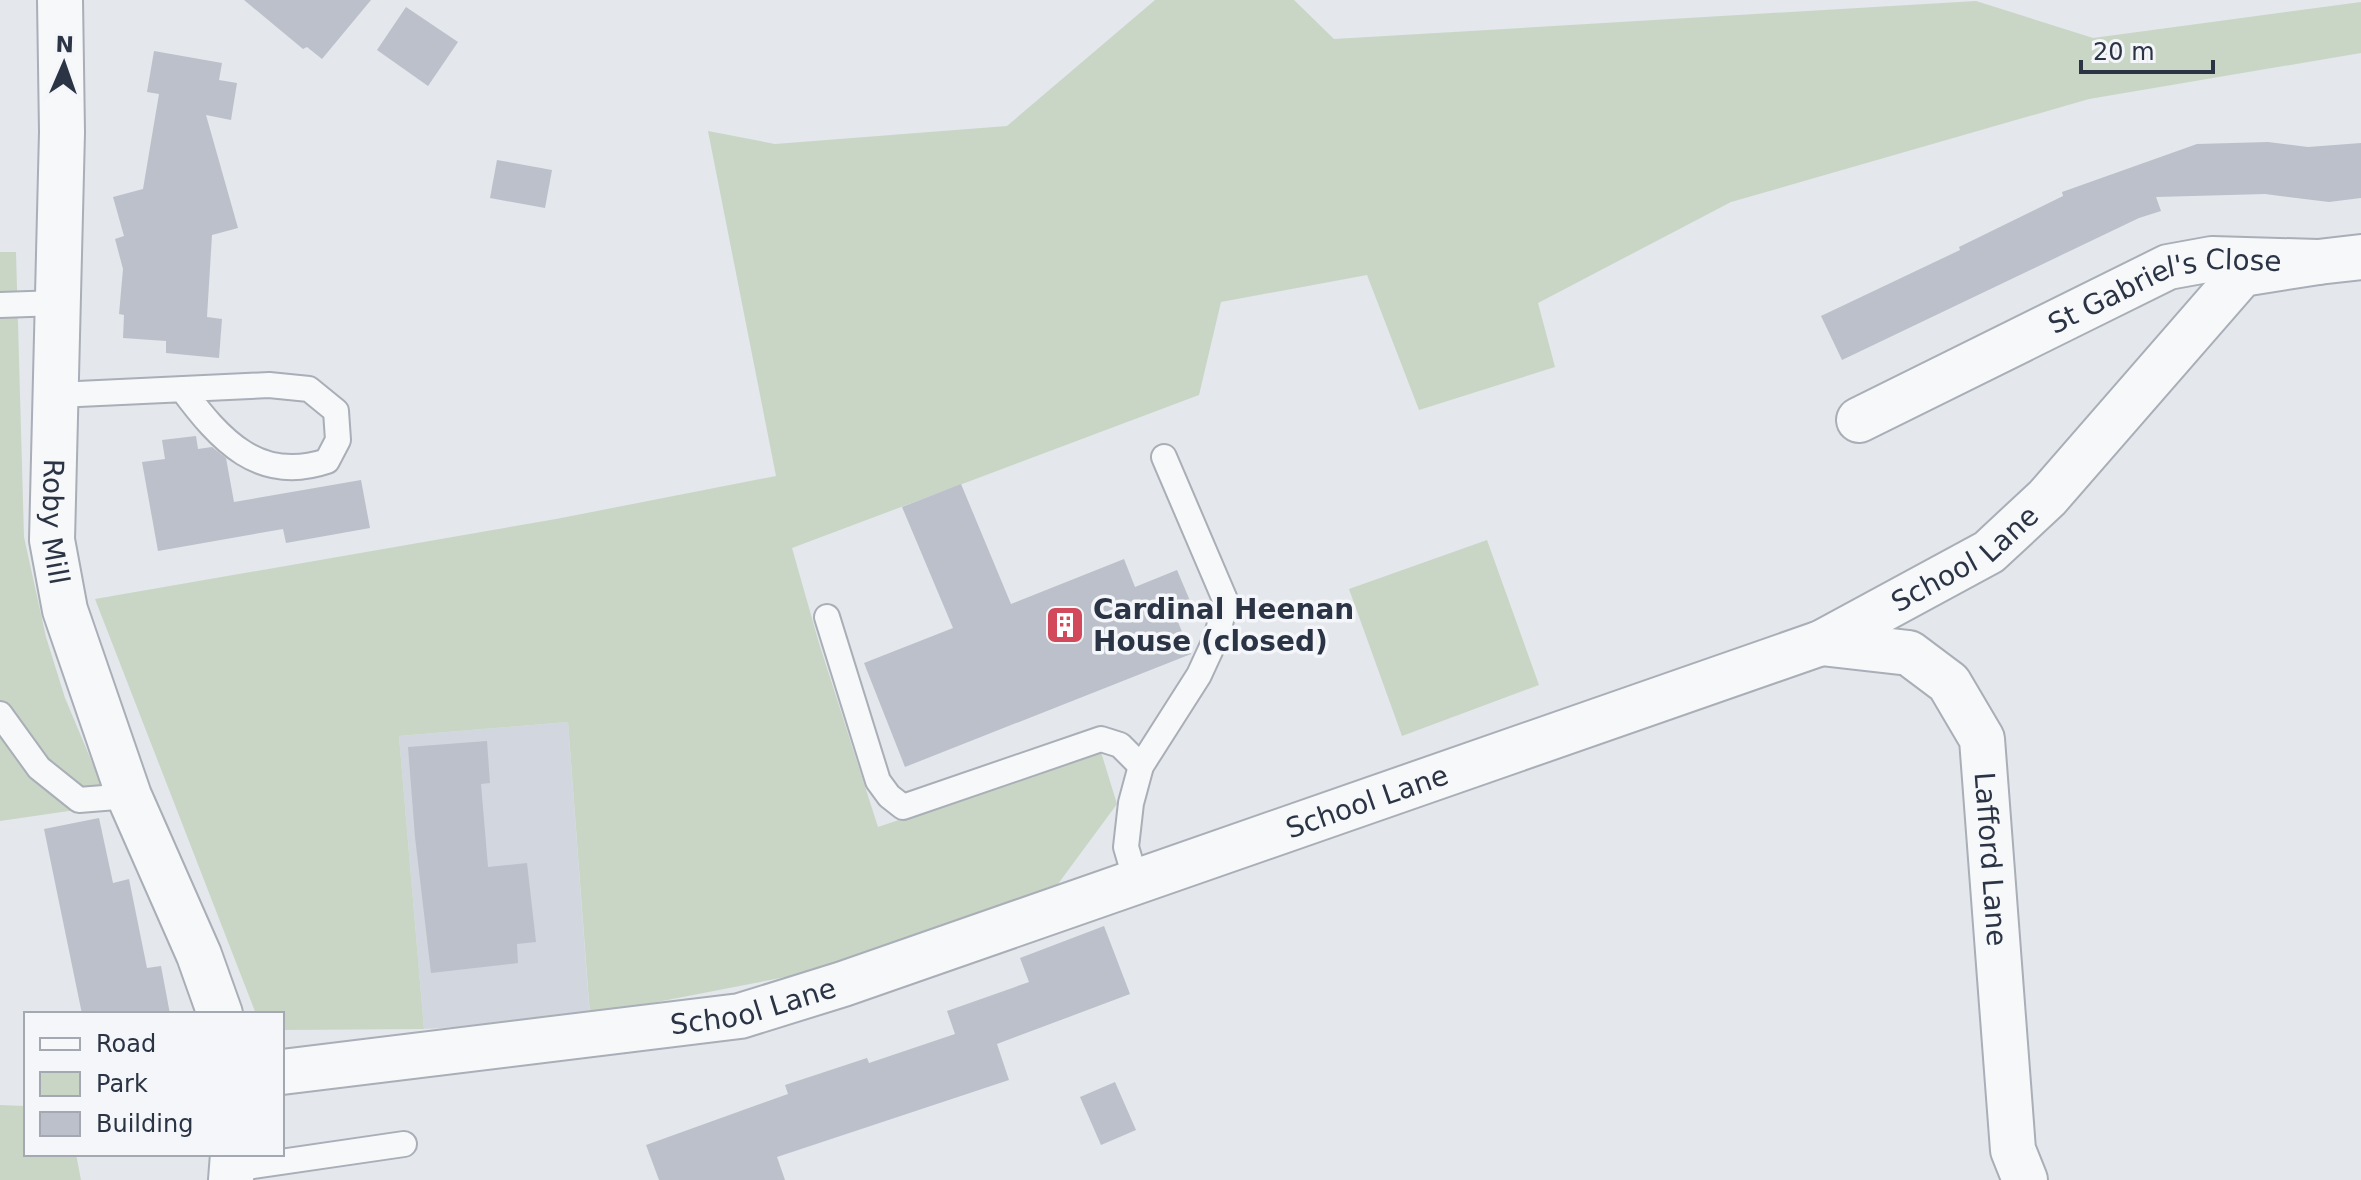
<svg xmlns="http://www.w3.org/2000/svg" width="2361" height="1180" viewBox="0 0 2361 1180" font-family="'DejaVu Sans',sans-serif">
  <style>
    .built { fill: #d2d6de }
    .green { fill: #c9d6c5 }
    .building { fill: #bbc0ca }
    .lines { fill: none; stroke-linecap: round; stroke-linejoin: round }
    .service-casing { stroke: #a9aeb7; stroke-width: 28 }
    .minor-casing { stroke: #a9aeb7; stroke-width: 48 }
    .tertiary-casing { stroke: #a9aeb7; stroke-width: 48 }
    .service { stroke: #f7f8fa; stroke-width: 24 }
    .minor { stroke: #f7f8fa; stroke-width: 44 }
    .tertiary { stroke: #f7f8fa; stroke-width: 44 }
    .labels { text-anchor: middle; stroke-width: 7; stroke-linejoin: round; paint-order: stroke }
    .street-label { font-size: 28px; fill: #2b3445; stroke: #f4f6f9 }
    .poi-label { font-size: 28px; font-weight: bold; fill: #2b3445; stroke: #f4f6f9; text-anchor: start }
  </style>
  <rect width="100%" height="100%" fill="#e4e7ec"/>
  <!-- built -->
  <polygon class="built" points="568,722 590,1019 424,1029 399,736"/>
  <!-- green -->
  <g class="green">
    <polygon points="1155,0 1294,0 1334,39 1976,1 2093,38 2361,2 2361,53 2089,99 1731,202 1538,303 1555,367 1419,410 1367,275 1221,302 1199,395 792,548 819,643 878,827 1101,752 1117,804 1055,888 801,974 590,1015 568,722 399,736 424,1029 282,1030 282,1014 256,1014 95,599 556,519 776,476 708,131 775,144 1007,126"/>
    <polygon points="0,252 16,252 24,537 46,637 65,698 110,805 0,821"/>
    <polygon points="1487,540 1539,685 1402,736 1349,589"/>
    <polygon points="0,1105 26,1106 26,1154 76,1154 81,1180 0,1180"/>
  </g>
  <!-- building -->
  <g class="building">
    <polygon points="244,0 371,0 322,59 307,47 303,49"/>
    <polygon points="406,7 458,42 428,86 377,50"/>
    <polygon points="154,51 222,63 219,80 237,83 231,120 206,115 238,228 212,235 207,317 222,319 219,358 166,353 166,341 123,338 124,315 119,314 123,269 115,239 124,236 113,197 143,189 159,94 147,92"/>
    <polygon points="2268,142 2308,147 2361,143 2361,198 2329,202 2265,194 2156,197 2161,211 2139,218 1842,360 1821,316 1960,250 1959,247 2063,196 2062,192 2197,144"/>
    <polygon points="497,160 552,170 545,208 490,198"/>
    <polygon points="196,436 198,449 212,447 226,458 234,502 361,480 370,528 286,543 283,529 158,551 142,462 165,459 162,440"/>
    <polygon points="961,484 1011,604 1124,559 1135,587 1177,570 1196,615 1178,622 1191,654 905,767 864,663 953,628 902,507"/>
    <polygon points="487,741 490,783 481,784 488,867 527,863 536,942 517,944 518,963 431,973 415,837 408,747"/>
    <polygon points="99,818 113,883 129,879 147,968 161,966 170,1014 82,1014 44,829"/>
    <polygon points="1104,926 1130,994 997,1044 1009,1080 777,1157 785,1180 659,1180 646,1145 788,1094 785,1085 867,1058 869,1063 955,1034 947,1011 1029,982 1020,958"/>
    <polygon points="1115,1082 1136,1130 1101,1145 1080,1097"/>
  </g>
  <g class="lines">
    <defs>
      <g id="service">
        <polyline points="0,305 59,303"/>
        <path d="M57,395L269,385L309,389L336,411L338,440L327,461C259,484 220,440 182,389"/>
        <polyline points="827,617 878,781 889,796 903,807 1101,739 1120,745 1141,766"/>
        <polyline points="0,714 39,768 79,800 129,796"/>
        <polyline points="1136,881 1126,847 1131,803 1141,766 1199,675 1216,638 1226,602 1164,457"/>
        <polyline points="232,1169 404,1144"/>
      </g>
      <g id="minor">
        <path id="s1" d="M1859,420L2168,267L2212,259L2318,262L2361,257"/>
        <path id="s2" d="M1821,643L1909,653L1949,683L1982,739L2013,1150L2025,1180"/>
        <path id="s3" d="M282,1072L740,1016L843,984L1821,643L1989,552L2047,498L2242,274L2318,262"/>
      </g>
      <g id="tertiary">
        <path id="s4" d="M60,0L62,132L52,540L65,610L129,796L199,955L220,1014"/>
        <polyline points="231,1180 233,1154"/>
      </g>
    </defs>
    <!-- service casing -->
    <use href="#service" class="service-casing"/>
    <!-- minor casing -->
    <use href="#minor" class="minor-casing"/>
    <!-- tertiary casing -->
    <use href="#tertiary" class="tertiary-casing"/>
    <!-- service -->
    <use href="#service" class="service"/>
    <!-- minor -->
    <use href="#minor" class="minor"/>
    <!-- tertiary -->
    <use href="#tertiary" class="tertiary"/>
  </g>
  <!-- icons -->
  <defs>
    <symbol id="building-square" viewBox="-11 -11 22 22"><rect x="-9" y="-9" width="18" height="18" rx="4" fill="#d1495b" stroke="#f4f6f9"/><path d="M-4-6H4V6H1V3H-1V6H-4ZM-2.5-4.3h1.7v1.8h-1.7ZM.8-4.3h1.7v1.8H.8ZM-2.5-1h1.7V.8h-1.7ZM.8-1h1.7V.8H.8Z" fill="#fff"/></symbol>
  </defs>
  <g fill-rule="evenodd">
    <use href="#building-square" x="1043" y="603" width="44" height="44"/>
  </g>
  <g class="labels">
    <!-- street labels -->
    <g class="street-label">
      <text dy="10" stroke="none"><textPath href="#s1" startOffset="336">St Gabriel's Close</textPath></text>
      <text dy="10" stroke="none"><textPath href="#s4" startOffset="522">Roby Mill</textPath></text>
      <text dy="10" stroke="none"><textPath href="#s3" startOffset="1772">School Lane</textPath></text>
      <text dy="10" stroke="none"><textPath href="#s3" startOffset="1124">School Lane</textPath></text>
      <text dy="10" stroke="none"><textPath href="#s2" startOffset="324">Lafford Lane</textPath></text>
      <text dy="10" stroke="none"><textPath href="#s3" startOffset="476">School Lane</textPath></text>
    </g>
    <!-- poi labels -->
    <g class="poi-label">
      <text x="1093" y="619">Cardinal Heenan<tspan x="1093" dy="32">House (closed)</tspan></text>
    </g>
  </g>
  <!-- legend -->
  <rect x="24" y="1012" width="260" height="144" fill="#f4f6f9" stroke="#a4a8b1" stroke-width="2"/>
  <rect x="40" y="1038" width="40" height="12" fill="#f7f8fa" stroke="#a4a8b1" stroke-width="2"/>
  <text x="96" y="1052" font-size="24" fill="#2b3445">Road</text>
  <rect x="40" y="1072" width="40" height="24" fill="#c9d6c5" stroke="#a4a8b1" stroke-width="2"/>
  <text x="96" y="1092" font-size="24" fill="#2b3445">Park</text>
  <rect x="40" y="1112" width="40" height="24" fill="#bbc0ca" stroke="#a4a8b1" stroke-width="2"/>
  <text x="96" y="1132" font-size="24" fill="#2b3445">Building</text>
  <!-- north arrow -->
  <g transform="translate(64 64) rotate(2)" stroke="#f4f6f9" stroke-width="6" paint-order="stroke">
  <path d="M0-6L14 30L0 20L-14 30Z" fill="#2b3445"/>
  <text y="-12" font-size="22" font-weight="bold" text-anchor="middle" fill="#2b3445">N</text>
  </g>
  <!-- scale -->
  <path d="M2081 60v12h132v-12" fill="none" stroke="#2b3445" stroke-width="4"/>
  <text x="2093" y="60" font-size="24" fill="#2b3445" stroke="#f4f6f9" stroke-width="6" paint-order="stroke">20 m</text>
</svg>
